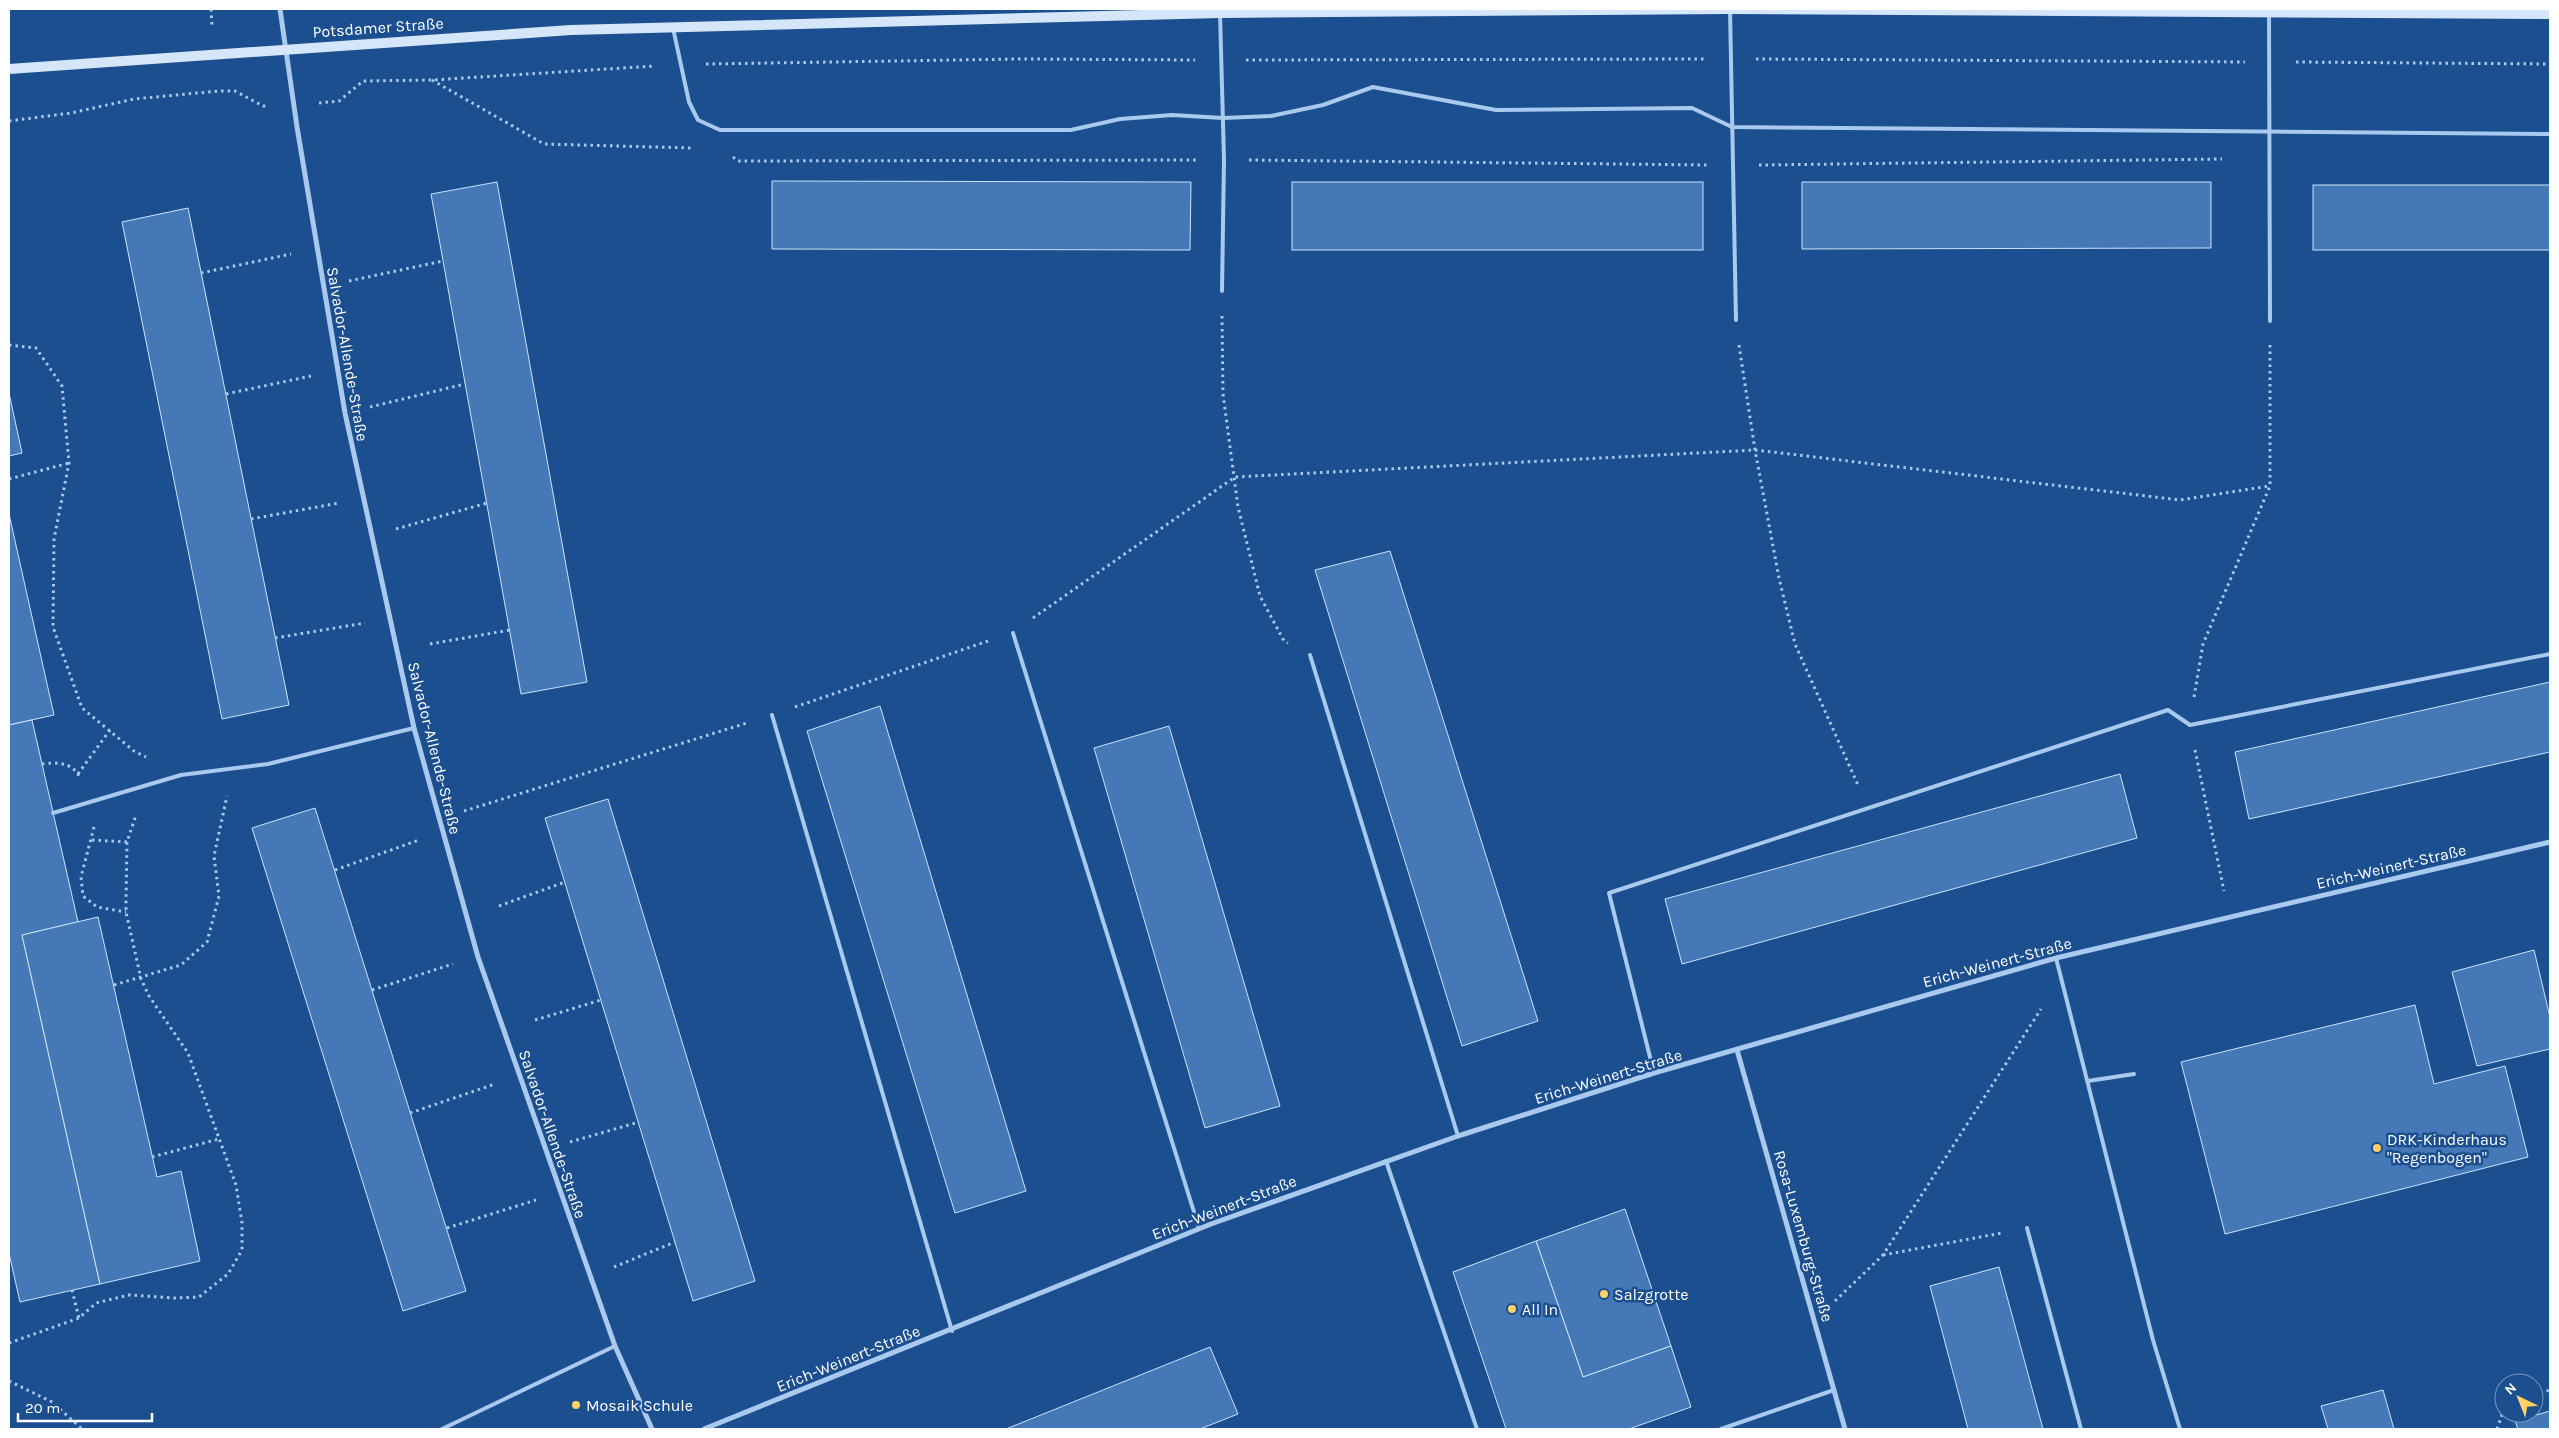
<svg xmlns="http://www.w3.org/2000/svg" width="2559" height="1438" viewBox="0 0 2559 1438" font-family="Karla,sans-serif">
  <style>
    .building { fill: #4478b7; stroke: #cfe3fa }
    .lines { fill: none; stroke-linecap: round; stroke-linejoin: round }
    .path { stroke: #a9c9ee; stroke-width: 3; stroke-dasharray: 2.5 4; stroke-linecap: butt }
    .lane { stroke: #a9c9ee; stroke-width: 4 }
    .street { stroke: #a9c9ee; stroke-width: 5 }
    .secondary { stroke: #d6e6fa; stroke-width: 10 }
    .poi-dot { fill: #ffd166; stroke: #1b4f8f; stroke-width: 2 }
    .labels { text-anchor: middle; stroke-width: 5; stroke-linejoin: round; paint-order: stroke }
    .street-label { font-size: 16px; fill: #fff; stroke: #1b4f8f }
    .poi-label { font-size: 16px; fill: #fff; stroke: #1b4f8f; text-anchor: start }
  </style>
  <rect width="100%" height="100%" fill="#1b4f8f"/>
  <!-- building -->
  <g class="building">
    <polygon points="772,181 1191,182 1190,250 772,249"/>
    <polygon points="497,182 587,682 521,694 431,194"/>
    <rect x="1292" y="182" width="411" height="68"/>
    <polygon points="1802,182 2211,182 2211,248 1802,249"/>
    <rect x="2313" y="185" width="237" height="65"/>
    <polygon points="188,208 289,705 222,719 122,222"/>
    <polygon points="9,393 22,453 9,456"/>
    <polygon points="9,514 54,715 9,725"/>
    <polygon points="1390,551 1538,1021 1462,1046 1315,570"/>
    <polygon points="2550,682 2550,752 2249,819 2235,752"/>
    <polygon points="880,706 1026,1191 955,1213 807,731"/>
    <polygon points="32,720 78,922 22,935 100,1284 20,1302 9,1253 9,725"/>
    <polygon points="1169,726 1280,1106 1205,1128 1094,748"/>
    <polygon points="2120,774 2137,838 1682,964 1665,899"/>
    <polygon points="608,799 755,1281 693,1301 545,818"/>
    <polygon points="315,808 466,1291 403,1311 252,828"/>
    <polygon points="98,917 157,1177 181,1171 200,1261 100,1284 22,935"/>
    <polygon points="2534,950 2550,1017 2550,1049 2477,1066 2452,972"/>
    <polygon points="2415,1005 2434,1084 2505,1066 2528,1157 2225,1234 2181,1062"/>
    <polygon points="1625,1209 1671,1346 1583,1377 1536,1241"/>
    <polygon points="1536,1241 1583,1377 1671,1346 1691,1407 1629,1429 1506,1429 1453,1272"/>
    <polygon points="1999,1267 2043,1429 1968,1429 1930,1286"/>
    <polygon points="1210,1347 1238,1414 1200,1429 1006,1429"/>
    <polygon points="2383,1390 2394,1429 2328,1429 2321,1406"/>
    <polygon points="2550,1411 2550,1429 2518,1429 2515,1421"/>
  </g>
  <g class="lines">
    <!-- path -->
    <g class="path">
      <polyline points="211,9 212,26"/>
      <polyline points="1756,59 2245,62"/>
      <polyline points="1246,60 1705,59"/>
      <polyline points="2296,62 2550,64"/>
      <polyline points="706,64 1019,59 1195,60"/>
      <polyline points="432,80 544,144 692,148"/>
      <polyline points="319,103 339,101 363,81 432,80 655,66"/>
      <polyline points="9,121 71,113 134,99 219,91 235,91 263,106 268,106"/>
      <polyline points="733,157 738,161 1198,160"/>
      <polyline points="1249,160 1708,165"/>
      <polyline points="1759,165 2222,159"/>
      <polyline points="201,273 291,254"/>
      <polyline points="349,281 443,261"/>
      <polyline points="1222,316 1223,394 1238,507 1260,596 1284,641 1288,643"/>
      <polyline points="9,345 36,348 62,386 69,463 54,539 53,627 82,708 134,751 146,757"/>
      <polyline points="1739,345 1755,450 1779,578 1795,644 1858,785"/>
      <polyline points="226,394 311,376"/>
      <polyline points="370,407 465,384"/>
      <polyline points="9,479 69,463"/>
      <polyline points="251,519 339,503"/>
      <polyline points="396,529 487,503"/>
      <polyline points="1033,618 1235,477 1755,450 2180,500 2270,486"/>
      <polyline points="275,638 365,623"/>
      <polyline points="430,644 510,630"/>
      <polyline points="2194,697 2203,644 2270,486 2270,345"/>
      <polyline points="795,707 988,641"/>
      <polyline points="2195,750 2224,891"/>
      <path d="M42,764C57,762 73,762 80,778"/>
      <polyline points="78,774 110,730"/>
      <polyline points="464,811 747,723"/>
      <polyline points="94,827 81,877 83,896 97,907 126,912"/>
      <polyline points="92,840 127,842"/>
      <polyline points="335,870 419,840"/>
      <polyline points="499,906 565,882"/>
      <polyline points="114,985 181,965 207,942 219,896 214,856 227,796"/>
      <polyline points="372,990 453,964"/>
      <polyline points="535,1020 601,1000"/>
      <polyline points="410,1113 495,1084"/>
      <polyline points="570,1142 639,1122"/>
      <polyline points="152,1157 219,1139"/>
      <polyline points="447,1228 536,1200"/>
      <polyline points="1883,1255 2002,1233"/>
      <polyline points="614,1267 675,1242"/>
      <polyline points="72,1290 79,1318"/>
      <polyline points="1835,1301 1883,1255 2041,1009"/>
      <polyline points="9,1343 79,1318 96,1303 129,1295 175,1298 199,1297 228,1274 242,1250 242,1223 236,1185 188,1053 149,996 141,979 126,912 126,899 127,842 136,815"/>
      <polyline points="9,1381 52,1402 82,1429"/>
      <polyline points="2534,1395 2550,1390"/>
      <polyline points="2497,1429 2504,1409"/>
    </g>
    <!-- lane -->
    <g class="lane">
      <polyline points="1730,9 1736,320"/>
      <polyline points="1220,13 1224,160 1222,291"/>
      <polyline points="2269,13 2270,321"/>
      <polyline points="673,28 689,102 698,120 720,130 1071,130 1120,119 1172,115 1223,118 1271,116 1323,105 1373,87 1496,110 1692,108 1732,127 2550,134"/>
      <polyline points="1013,633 1199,1228"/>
      <polyline points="1310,655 1458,1136"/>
      <polyline points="772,715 952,1331"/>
      <polyline points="53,813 181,775 268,764 414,728"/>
      <polyline points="2056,958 2153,1340 2180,1429"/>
      <polyline points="1654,1073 1609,893 2168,710 2190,725 2550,654"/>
      <polyline points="2088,1081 2134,1074"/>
      <polyline points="1386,1161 1477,1429"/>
      <polyline points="2027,1228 2081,1429"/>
      <polyline points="442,1429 615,1346"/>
      <polyline points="1721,1429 1834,1390"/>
    </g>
    <!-- street -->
    <g class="street">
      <polyline points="280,9 297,127 345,413 414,728 478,957 615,1346 652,1429"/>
      <polyline points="1737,1050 1845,1429"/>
      <polyline points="704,1429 1211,1224 1458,1136 1654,1073 2056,958 2550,842"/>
    </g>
    <!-- secondary -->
    <polyline class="secondary" points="9,69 571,30 1220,13 1730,9 2550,14"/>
  </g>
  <!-- markers -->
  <g class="poi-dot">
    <circle cx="2377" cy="1148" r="5"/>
    <circle cx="1604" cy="1294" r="5"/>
    <circle cx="1512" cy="1309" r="5"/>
    <circle cx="576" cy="1405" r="5"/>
  </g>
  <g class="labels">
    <!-- street labels -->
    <g class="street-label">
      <text transform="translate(378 27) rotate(-4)" y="6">Potsdamer Straße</text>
      <text transform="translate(348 354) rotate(80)" y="6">Salvador-Allende-Straße</text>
      <text transform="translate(435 748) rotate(76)" y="6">Salvador-Allende-Straße</text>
      <text transform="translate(2391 866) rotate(-13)" y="6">Erich-Weinert-Straße</text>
      <text transform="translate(1997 962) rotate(-15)" y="6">Erich-Weinert-Straße</text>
      <text transform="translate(1608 1076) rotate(-17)" y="6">Erich-Weinert-Straße</text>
      <text transform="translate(553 1134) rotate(71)" y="6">Salvador-Allende-Straße</text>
      <text transform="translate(1224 1207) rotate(-21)" y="6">Erich-Weinert-Straße</text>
      <text transform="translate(1804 1236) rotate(74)" y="6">Rosa-Luxemburg-Straße</text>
      <text transform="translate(848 1358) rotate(-22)" y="6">Erich-Weinert-Straße</text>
    </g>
    <!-- poi labels -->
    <g class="poi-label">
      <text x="2387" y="1145">DRK-Kinderhaus<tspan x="2387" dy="18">"Regenbogen"</tspan></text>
      <text x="1614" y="1300">Salzgrotte</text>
      <text x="1522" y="1315">All In</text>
      <text x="586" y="1411">Mosaik Schule</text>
    </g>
  </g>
  <!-- border -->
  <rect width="2559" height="1438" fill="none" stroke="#ffffff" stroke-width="20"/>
  <!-- north arrow -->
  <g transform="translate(2519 1398) rotate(317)"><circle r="24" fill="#1b4f8f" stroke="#7695bc"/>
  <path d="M0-4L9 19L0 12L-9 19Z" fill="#ffd166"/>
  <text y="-8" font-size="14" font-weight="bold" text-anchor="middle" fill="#ffffff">N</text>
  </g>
  <!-- scale -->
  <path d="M18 1413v8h134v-8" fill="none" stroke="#ffffff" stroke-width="2.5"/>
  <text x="25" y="1413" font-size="15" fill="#ffffff" stroke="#1b4f8f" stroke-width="4" paint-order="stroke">20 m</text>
</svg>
